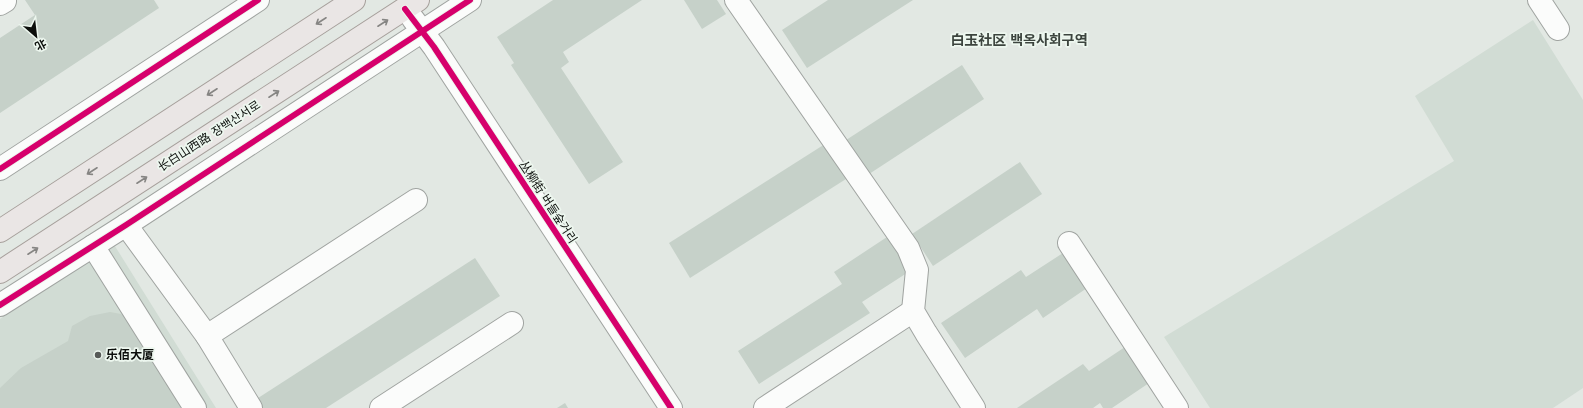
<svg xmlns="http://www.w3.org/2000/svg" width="1583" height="408" viewBox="0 0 1583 408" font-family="'Work Sans','Noto Sans SC','Noto Sans KR',sans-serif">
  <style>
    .built { fill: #d1dcd4 }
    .building { fill: #c6d1c9 }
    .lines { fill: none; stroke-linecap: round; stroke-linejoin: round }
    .minor-casing { stroke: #a0a4a1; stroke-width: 24 }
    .major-casing { stroke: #a7a09c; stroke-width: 24 }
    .minor { stroke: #fbfcfb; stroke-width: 22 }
    .major { stroke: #eae6e5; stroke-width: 22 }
    .cycleway-casing { stroke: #edf7ef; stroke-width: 8 }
    .cycleway { stroke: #d6006c; stroke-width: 6 }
    .oneway { stroke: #868583 }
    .poi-dot { fill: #565a57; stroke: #edf7ef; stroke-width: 1.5 }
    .labels { text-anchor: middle; stroke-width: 3.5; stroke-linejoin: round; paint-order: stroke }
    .street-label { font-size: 12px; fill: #0b0e0b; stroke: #edf7ef }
    .poi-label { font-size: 12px; font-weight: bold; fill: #0b0e0b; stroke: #edf7ef; text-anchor: start }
    .quarter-label { font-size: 14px; font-weight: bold; fill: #3c443e; stroke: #edf7ef }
  </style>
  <rect width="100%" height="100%" fill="#e2e8e3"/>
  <!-- built -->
  <g class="built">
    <polygon points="1533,20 1583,100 1583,388 1553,408 1210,408 1164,337 1454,161 1415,96"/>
    <polygon points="113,243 216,408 0,408 0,319"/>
  </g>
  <!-- building -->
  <g class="building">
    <polygon points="25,0 154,0 159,8 0,113 0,38 35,15"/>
    <polygon points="553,0 642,0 563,52 569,62 561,68 623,162 589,184 511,65 514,63 497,37"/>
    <polygon points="684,0 717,0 726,14 702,29"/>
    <polygon points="828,0 913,0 807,68 782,30"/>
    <polygon points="962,65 984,99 866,176 843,142"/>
    <polygon points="825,144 846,179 690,278 669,243"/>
    <polygon points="1020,162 1042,194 933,266 912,234"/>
    <polygon points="887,237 910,271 862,302 870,313 759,384 738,351 842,284 834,272"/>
    <polygon points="1063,253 1087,288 1043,318 1037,309 965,358 941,323 1021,270 1026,277"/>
    <polygon points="475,258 500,296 326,408 260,408 255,400"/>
    <polygon points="110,312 121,314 133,321 181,408 0,408 0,388 21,368 68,341 72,326 90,316"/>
    <polygon points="1125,347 1149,383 1112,408 1103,408 1100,403 1093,408 1017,408 1083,364 1089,371"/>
    <polygon points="565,403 568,408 557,408"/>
  </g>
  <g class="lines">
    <defs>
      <g id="minor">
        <polyline points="736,0 908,248 917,270 913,311 926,333 974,408"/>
        <polyline points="1539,0 1558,29"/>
        <polyline points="0,4 5,1 4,0"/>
        <polyline points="413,19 434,47 671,408"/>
        <polyline points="0,169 258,0"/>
        <polyline points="126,225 207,336 251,408"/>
        <polyline points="1069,243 1177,408"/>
        <polyline points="93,246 195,408"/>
        <polyline points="0,305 126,225 470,0"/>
        <polyline points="207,336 416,200"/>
        <polyline points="381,408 512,323"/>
        <polyline points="765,408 913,311"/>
      </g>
      <g id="major">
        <polyline points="0,231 354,0"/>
        <polyline points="0,272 418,0"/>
      </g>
    </defs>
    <!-- minor casing -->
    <use href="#minor" class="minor-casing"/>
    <!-- major casing -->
    <use href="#major" class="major-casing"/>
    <!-- minor -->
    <use href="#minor" class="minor"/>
    <!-- major -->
    <use href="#major" class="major"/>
    <defs>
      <g id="cycleway">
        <polyline points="405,9 434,47 671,408"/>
        <polyline points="0,169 258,0"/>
        <polyline points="0,305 126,225 470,0"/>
      </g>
    </defs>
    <!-- cycleway casing -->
    <use href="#cycleway" class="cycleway-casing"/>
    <!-- cycleway -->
    <use href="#cycleway" class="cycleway"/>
  </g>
  <!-- one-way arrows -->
  <defs><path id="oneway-shaft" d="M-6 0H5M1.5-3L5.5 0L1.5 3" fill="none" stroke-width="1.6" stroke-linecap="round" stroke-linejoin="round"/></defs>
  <g class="oneway">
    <use href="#oneway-shaft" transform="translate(321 21) rotate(147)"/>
    <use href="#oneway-shaft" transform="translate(383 23) rotate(-33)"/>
    <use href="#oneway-shaft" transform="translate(212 92) rotate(147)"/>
    <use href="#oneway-shaft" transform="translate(274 94) rotate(-33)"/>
    <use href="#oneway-shaft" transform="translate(92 171) rotate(147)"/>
    <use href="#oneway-shaft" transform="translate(142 180) rotate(-33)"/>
    <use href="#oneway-shaft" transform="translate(33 251) rotate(-33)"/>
  </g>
  <!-- markers -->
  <circle class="poi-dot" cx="98" cy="355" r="4"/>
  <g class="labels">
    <!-- street labels -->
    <g class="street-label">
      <text transform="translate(209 136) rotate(-33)" y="4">长白山西路 장백산서로</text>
      <text transform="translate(548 202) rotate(57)" y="4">丛柳街 버들숲거리</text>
    </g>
    <!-- poi labels -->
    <g class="poi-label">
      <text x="106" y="359">乐佰大厦</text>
    </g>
    <!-- quarter labels -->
    <g class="quarter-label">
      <text x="1019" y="45">白玉社区 백옥사회구역</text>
    </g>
  </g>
  <!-- north arrow -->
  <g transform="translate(36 36) rotate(152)" stroke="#edf7ef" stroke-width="3" paint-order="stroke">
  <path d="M0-3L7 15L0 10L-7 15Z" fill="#0b0e0b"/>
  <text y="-6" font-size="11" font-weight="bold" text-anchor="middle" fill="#0b0e0b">北</text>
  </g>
</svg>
